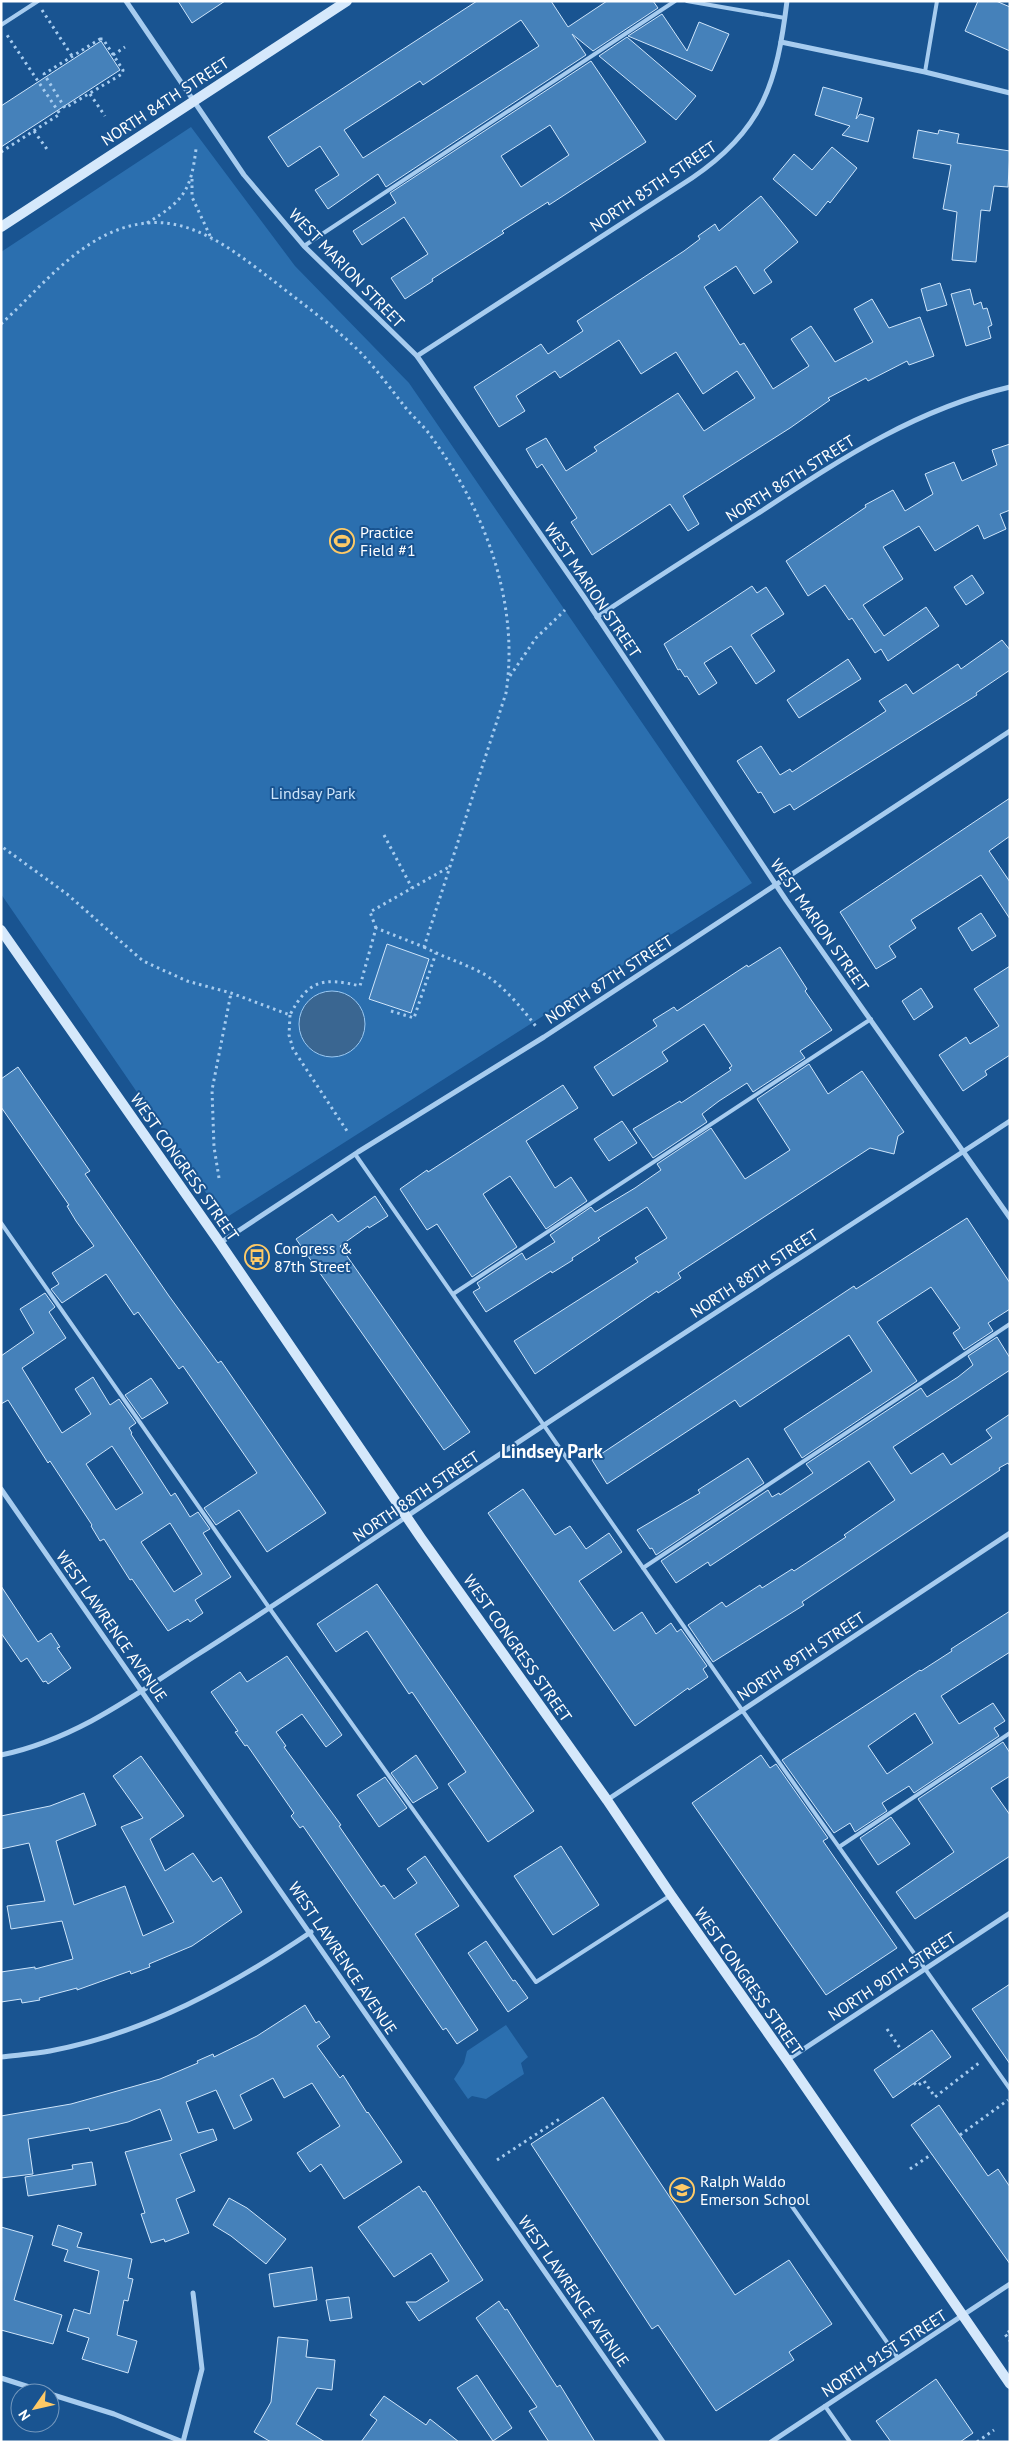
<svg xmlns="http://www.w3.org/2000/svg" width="1011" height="2443" viewBox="0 0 1011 2443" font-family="'PT Sans',sans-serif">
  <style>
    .green { fill: #2b6faf }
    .water { fill: #3a6691; stroke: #9ac8f2 }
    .building { fill: #4581ba; stroke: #cee5fb; fill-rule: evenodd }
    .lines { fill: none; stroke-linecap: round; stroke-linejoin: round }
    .path { stroke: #a7ccef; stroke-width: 3; stroke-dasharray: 2.5 4; stroke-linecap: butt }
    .lane { stroke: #a7ccef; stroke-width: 4 }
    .street { stroke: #a7ccef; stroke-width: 5 }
    .secondary { stroke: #d5e8fb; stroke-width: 10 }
    .labels { text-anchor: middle; stroke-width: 4; stroke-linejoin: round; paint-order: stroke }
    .street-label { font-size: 16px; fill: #fff; stroke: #195491 }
    .poi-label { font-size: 16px; fill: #fff; stroke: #195491; text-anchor: start }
    .park-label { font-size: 16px; fill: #cee5fb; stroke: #195491 }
    .quarter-label { font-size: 19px; font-weight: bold; fill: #fff; stroke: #195491 }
  </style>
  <rect width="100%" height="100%" fill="#195491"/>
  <!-- green -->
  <g class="green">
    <polygon points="191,127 295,266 409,383 752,883 224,1219 1,894 1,252"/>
    <polygon points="506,2025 528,2057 521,2063 524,2074 486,2099 472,2096 468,2099 454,2079 464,2063 467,2051"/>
  </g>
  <!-- water -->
  <circle class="water" cx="332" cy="1024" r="33"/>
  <!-- building -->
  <g class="building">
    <polygon points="178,1 225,1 192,23"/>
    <path d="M477,1H551L568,27L607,1H653L658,8L593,51L572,34L586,55L386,187L378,174L328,209L315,190L339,175L320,146L288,167L268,137ZM521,20L539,46L363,158L344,130L420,81L423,85Z"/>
    <polygon points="978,1 996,1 1010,7 1010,51 965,31"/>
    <polygon points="662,14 687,51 699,22 729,34 712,71 628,36"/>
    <polygon points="627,37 696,96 676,120 599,56"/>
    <polygon points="101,41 120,70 1,147 1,106"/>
    <path d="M591,61L646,142L549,205L548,202L502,231L504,233L432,279L433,281L405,299L391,278L428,254L404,217L362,245L353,231L396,203L390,193ZM550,125L569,155L521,187L501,156Z"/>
    <polygon points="823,87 862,98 856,119 860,114 874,118 868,142 842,135 850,126 815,115"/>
    <polygon points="918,130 938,134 939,130 959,134 957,143 1010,151 1008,187 994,186 990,211 981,210 976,262 952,260 957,212 943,209 951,165 913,158"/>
    <polygon points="832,147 857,168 830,203 828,201 816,216 773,179 794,154 812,170"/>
    <polygon points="761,196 798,242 764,270 772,282 754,294 736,266 704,287 740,345 744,343 773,389 809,366 791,339 811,326 835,362 873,342 854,309 872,299 889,328 920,317 934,356 909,365 907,361 868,381 866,378 828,398 830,400 790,428 683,496 699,524 688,531 670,504 592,555 571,522 577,518 542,464 537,468 526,449 546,438 566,471 597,451 594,447 678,393 704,431 755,398 737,371 703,394 676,352 641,374 619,340 560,378 555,371 516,396 525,411 499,427 474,387 541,344 548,354 583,331 577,321 684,251 700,239 698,236 715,224 719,231"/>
    <polygon points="940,283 947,305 927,311 921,289"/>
    <polygon points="970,289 974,305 981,302 983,309 987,308 992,325 988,327 991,338 966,346 951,294"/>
    <polygon points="1010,444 1010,510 1000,514 1006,529 984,539 978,525 935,551 919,526 883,547 903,579 863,605 884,636 926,607 939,626 888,661 881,649 875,653 852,618 849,620 825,585 808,596 786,561 866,507 865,505 893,490 905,511 933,494 925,474 954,462 962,481 997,465 992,450"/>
    <polygon points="972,575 984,593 966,605 954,587"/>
    <polygon points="752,586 757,593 766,587 784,614 751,635 775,671 756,684 731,646 704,663 717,683 699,695 687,676 685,677 680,669 678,670 664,644"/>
    <polygon points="1002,640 1010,650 1010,670 976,693 977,695 794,810 790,804 774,813 761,792 758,793 737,761 761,746 780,775 790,769 792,772 886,711 879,701 906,684 913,694 958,664 961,669"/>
    <polygon points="848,659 861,679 799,718 787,700"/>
    <polygon points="1010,798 1010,836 989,851 1010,882 1010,919 981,875 911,920 916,928 889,946 896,957 876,969 840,912"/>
    <polygon points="981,913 996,936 972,951 958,928"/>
    <polygon points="387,944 429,959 411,1013 369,999"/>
    <polygon points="780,947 807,989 805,991 832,1030 800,1051 805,1058 753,1092 747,1083 719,1101 702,1114 707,1122 653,1158 633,1129 680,1101 681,1103 731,1070 729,1068 732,1066 704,1024 662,1052 668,1061 613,1096 594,1067 657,1026 653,1020 674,1007 677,1011 747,965 748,967"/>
    <polygon points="1010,966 1010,1055 985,1071 987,1075 963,1091 939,1055 966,1037 970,1044 999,1026 974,989"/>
    <polygon points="921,988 933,1007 914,1020 902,1001"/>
    <polygon points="809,1064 828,1094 862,1071 904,1132 898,1136 894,1154 870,1148 678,1273 681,1278 658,1293 657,1291 535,1374 514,1341 638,1262 635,1258 667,1238 647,1207 598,1238 600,1240 572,1258 573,1260 552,1273 551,1271 486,1312 473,1292 480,1288 477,1283 522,1253 526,1260 555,1242 550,1235 591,1207 595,1212 635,1188 661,1170 657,1164 711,1128 745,1179 764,1167 790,1150 757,1099"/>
    <polygon points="18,1067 90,1171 85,1174 169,1296 218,1363 221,1361 326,1513 267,1552 239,1510 216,1525 204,1508 257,1473 183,1366 179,1369 138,1312 134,1315 106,1274 62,1303 51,1289 59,1284 52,1273 94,1246 76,1221 67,1206 69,1205 1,1107 1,1079"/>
    <polygon points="563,1085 578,1108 526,1141 555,1188 571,1177 587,1201 546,1229 510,1176 483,1194 517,1247 472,1277 437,1224 427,1230 400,1189 427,1170 428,1172"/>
    <polygon points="622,1121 637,1143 609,1161 594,1139"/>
    <polygon points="375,1196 388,1216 369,1228 368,1226 340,1246 470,1432 444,1450 296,1239 332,1214 338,1222"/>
    <polygon points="967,1218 1010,1283 1010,1309 988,1323 993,1331 964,1350 953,1333 960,1328 931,1287 877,1322 917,1381 802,1458 784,1429 872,1371 849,1335 740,1407 735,1400 607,1484 592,1460 854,1286 856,1289"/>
    <path d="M45,1293L55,1307L49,1312L66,1338L22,1368L62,1433L91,1414L75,1389L93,1377L110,1405L119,1399L136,1423L129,1428L132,1433L131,1434L171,1496L175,1493L190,1517L198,1512L210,1529L203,1533L231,1577L195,1600L203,1613L190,1622L188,1619L168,1631L132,1579L130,1580L104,1539L100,1541L91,1526L92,1525L50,1461L48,1463L8,1400L1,1404V1356L34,1333L20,1309ZM112,1446L143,1493L116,1510L86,1464ZM170,1523L202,1574L174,1592L141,1542Z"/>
    <polygon points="997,1337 1010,1358 1010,1370 893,1447 911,1474 943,1453 951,1465 992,1438 986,1430 1010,1414 1010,1466 1008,1463 999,1468 1000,1470 802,1602 804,1605 713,1662 688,1625 722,1602 726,1607 760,1585 762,1588 792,1569 794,1571 846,1537 844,1535 895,1500 869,1461 710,1566 708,1562 676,1583 661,1561 768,1490 772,1497 779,1493 780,1495 813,1473 806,1464 921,1388 927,1397 958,1377 973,1365 968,1356"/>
    <polygon points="151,1378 168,1403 142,1419 125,1395"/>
    <polygon points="748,1458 764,1483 656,1555 652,1548 650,1549 637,1530 700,1493 698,1490"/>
    <polygon points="523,1489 555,1535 570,1526 586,1549 609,1533 622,1552 579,1581 614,1631 642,1612 656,1634 671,1623 677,1632 681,1629 707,1666 703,1669 708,1677 689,1690 688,1688 635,1726 488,1513"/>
    <polygon points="377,1584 534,1811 488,1842 448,1784 466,1772 412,1692 409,1694 367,1631 336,1652 317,1624"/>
    <polygon points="1,1586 38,1642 51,1633 60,1647 57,1648 71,1668 48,1684 46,1681 43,1682 27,1658 21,1662 1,1633"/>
    <path d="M1010,1611V1652L941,1696L959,1724L993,1703L1005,1721L994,1728L999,1736L914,1793L909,1786L882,1803L887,1811L855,1832L850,1823L834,1833L782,1760L920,1670L921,1671L952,1651L951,1649ZM915,1713L933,1743L887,1774L868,1746Z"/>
    <polygon points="287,1656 342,1735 326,1747 302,1714 276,1732 286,1746 284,1747 341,1825 339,1826 381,1887 384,1885 394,1899 417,1883 407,1869 425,1856 459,1906 415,1934 478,2030 457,2044 446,2028 443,2030 303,1826 300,1828 291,1816 294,1813 247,1745 245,1746 235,1732 238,1731 211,1692 240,1672 247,1682"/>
    <polygon points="1003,1742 1010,1753 1010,1776 991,1788 1010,1815 1010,1856 915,1919 896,1892 954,1852 918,1799"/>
    <polygon points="416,1755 438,1788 413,1803 391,1773"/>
    <polygon points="761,1755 770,1768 776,1764 828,1838 823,1841 897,1948 826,1995 692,1803"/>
    <polygon points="141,1756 184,1816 150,1839 165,1871 193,1853 213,1882 221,1877 242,1912 192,1946 149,1964 150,1967 131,1974 130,1971 77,1990 77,1988 39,1998 40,2000 22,2003 21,1999 1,2002 1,1972 35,1967 35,1969 73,1959 62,1921 11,1929 7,1906 45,1901 29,1843 1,1849 1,1816 50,1806 84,1793 96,1825 56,1841 74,1905 125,1886 143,1936 174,1922 121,1827 143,1818 113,1776"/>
    <polygon points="385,1777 407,1808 379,1827 357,1795"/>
    <polygon points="891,1817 910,1844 878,1865 860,1838"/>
    <polygon points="561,1846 599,1905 553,1935 514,1876"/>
    <polygon points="486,1941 513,1981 515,1980 528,1998 508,2012 468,1953"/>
    <polygon points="1010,1984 1010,2064 972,2009"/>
    <polygon points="305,2005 316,2023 319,2021 330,2037 317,2046 340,2078 343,2075 367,2113 368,2112 402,2162 344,2199 321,2164 310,2172 297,2153 340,2126 312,2083 284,2098 273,2078 240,2095 252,2120 234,2129 216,2090 186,2102 198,2133 213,2129 217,2140 180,2154 195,2191 176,2199 189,2233 165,2242 164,2239 151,2243 141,2214 145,2213 125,2152 172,2140 160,2109 128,2122 90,2131 89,2128 28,2139 33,2174 1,2178 1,2116 71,2104 160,2079 198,2063 197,2061 213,2054 214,2057 257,2036"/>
    <polygon points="932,2030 951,2057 893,2098 874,2070"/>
    <polygon points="603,2097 735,2295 789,2260 832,2324 789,2352 794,2360 716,2411 658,2325 652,2329 531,2144"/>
    <polygon points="939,2105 988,2176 998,2169 1010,2187 1010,2264 911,2125"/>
    <polygon points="92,2162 96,2185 28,2196 25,2177 73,2169 72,2165"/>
    <polygon points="419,2186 423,2192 425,2191 483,2280 419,2321 406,2302 416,2302 449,2281 431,2253 394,2277 358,2227"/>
    <polygon points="229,2198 247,2208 286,2239 266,2264 231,2236 213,2225"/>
    <polygon points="58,2225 82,2233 77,2247 132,2259 128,2278 133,2279 128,2301 124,2300 117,2335 137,2341 128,2373 82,2359 89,2338 67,2331 74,2309 90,2314 99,2271 64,2261 68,2250 52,2245"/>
    <polygon points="1,2227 33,2236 14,2300 62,2315 53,2344 1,2330"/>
    <polygon points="312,2267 317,2300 274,2307 269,2274"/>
    <polygon points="349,2297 352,2318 330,2321 326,2300"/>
    <polygon points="499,2301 505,2310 507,2309 557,2387 560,2385 595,2442 549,2442 529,2411 537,2407 476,2318"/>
    <polygon points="278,2337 308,2340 306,2357 335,2360 332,2390 317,2388 296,2424 325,2442 271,2442 254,2432 271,2402"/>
    <polygon points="477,2375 512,2428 493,2441 457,2388"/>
    <polygon points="936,2379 973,2433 960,2442 891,2442 876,2421"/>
    <polygon points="384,2396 426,2425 430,2419 459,2442 361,2442 377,2420 370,2415"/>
  </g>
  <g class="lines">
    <!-- path -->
    <g class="path">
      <polyline points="42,10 72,56"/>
      <polygon points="100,39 103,39 123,70 122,74 65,108 44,74"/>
      <polyline points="113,55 125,47"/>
      <polyline points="90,94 105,116"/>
      <polyline points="34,131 49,152"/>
      <polyline points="1,152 60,114 7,35"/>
      <polyline points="192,179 192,197 212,240"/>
      <path d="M147,223C184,201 191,190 196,149"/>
      <path d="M1,324C44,285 85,229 147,223C196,218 239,255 275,282C304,305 335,327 361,353C377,370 391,389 405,407C413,417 423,425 430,435C484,508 520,602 506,693L424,947L376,928L360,986C323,977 308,980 290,1015L231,993L187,981L143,961L67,894L1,846"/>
      <polyline points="510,676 536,638 565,610"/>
      <polyline points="384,835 412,888"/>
      <polyline points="376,928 370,912 449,867"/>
      <path d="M424,947C443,957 463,963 482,973C501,983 524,1010 537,1028"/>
      <polyline points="391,1011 414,1018 436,953"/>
      <polyline points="290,1015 289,1035 293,1049 347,1131"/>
      <polyline points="219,1178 214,1147 212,1090 231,993"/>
      <polyline points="887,2029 902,2051"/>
      <polyline points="914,2083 917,2086 924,2081 935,2097 979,2063"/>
      <polyline points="960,2135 1008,2100"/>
      <polyline points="497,2160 561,2118"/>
      <polyline points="910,2169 932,2154"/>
      <polyline points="1010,2331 1005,2334 1010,2341"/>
      <polyline points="977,2442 994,2430"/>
    </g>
    <!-- lane -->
    <g class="lane">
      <polyline points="687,1 785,18"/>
      <polyline points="1,25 38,1"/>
      <polyline points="925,72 937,1"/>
      <polyline points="304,246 675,1"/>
      <polyline points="355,1154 742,1710 1010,2089"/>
      <polyline points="1,1223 270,1609 536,1982 671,1895"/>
      <polyline points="453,1294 871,1019"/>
      <polyline points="643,1568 1010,1324"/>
      <polyline points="839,1847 1010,1733"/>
      <polyline points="791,2205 898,2358"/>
      <polyline points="825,2406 850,2442"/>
    </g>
    <!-- street -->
    <g class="street">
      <polyline points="126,1 244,175 304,246 417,356 584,597 786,900 1010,1218"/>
      <polyline points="781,42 925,72 1010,93"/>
      <path d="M417,356L692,178C763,130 777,83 787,1"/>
      <path d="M597,617C650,582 703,548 757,514C838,461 913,410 1010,387"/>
      <polyline points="220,1243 358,1152 544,1037 1010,731"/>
      <polyline points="1,1489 663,2442"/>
      <path d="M1,1755C73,1740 131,1698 192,1658C263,1613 333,1566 403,1519C603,1384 807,1254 1010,1121"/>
      <polyline points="607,1800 1010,1533"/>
      <path d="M1,2057C17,2055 34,2054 50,2051C146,2033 231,1986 311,1932"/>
      <polyline points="787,2060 1010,1913"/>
      <polyline points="1,2378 48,2393"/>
      <polyline points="50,2394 114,2414 183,2442"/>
      <polyline points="183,2442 202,2369 193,2293"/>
      <polyline points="771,2442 1010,2284"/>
    </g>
    <!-- secondary -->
    <g class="secondary">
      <polyline points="1,227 347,1"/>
      <polyline points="1,930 220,1243 421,1538 607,1800 671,1895 787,2060 1010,2384"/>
    </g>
  </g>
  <!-- icons -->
  <defs>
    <symbol id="stadium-ring" viewBox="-11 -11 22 22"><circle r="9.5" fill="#195491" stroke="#ffca66" stroke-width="1.5"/><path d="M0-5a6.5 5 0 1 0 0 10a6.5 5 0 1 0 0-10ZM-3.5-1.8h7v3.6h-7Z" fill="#ffca66"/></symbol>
    <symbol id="bus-ring" viewBox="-11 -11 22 22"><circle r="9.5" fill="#195491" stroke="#ffca66" stroke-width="1.5"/><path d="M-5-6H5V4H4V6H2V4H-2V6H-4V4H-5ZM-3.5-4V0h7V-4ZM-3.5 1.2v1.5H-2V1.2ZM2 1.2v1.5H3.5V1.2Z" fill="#ffca66"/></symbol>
    <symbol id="school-ring" viewBox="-11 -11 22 22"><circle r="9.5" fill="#195491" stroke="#ffca66" stroke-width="1.5"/><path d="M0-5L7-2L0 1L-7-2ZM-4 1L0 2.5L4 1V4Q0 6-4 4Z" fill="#ffca66"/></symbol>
  </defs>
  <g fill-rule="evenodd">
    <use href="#stadium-ring" x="328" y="527" width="28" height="28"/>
    <use href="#bus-ring" x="243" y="1243" width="28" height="28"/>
    <use href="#school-ring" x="668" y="2176" width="28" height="28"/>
  </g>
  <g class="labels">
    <!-- street labels -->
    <g class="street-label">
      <text transform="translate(165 101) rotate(-33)" y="6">NORTH 84TH STREET</text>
      <text transform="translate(653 186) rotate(-34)" y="6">NORTH 85TH STREET</text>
      <text transform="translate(347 268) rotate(46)" y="6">WEST MARION STREET</text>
      <text transform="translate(790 478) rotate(-32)" y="6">NORTH 86TH STREET</text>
      <text transform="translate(593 590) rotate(56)" y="6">WEST MARION STREET</text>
      <text transform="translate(820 925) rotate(55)" y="6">WEST MARION STREET</text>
      <text transform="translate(609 979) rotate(-33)" y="6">NORTH 87TH STREET</text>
      <text transform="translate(185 1167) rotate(55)" y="6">WEST CONGRESS STREET</text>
      <text transform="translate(754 1273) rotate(-33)" y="6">NORTH 88TH STREET</text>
      <text transform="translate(416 1496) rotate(-34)" y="6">NORTH 88TH STREET</text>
      <text transform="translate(112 1626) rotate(55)" y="6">WEST LAWRENCE AVENUE</text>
      <text transform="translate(518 1648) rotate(55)" y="6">WEST CONGRESS STREET</text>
      <text transform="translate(801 1656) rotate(-33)" y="6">NORTH 89TH STREET</text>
      <text transform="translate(343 1958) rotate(56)" y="6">WEST LAWRENCE AVENUE</text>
      <text transform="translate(892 1976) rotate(-33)" y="6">NORTH 90TH STREET</text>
      <text transform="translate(749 1981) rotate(55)" y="6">WEST CONGRESS STREET</text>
      <text transform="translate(574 2291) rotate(55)" y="6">WEST LAWRENCE AVENUE</text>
      <text transform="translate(884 2353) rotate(-33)" y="6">NORTH 91ST STREET</text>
    </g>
    <!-- poi labels -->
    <g class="poi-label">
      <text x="360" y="538">Practice<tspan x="360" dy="18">Field #1</tspan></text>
      <text x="274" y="1254">Congress &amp;<tspan x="274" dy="18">87th Street</tspan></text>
      <text x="700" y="2187">Ralph Waldo<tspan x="700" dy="18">Emerson School</tspan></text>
    </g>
    <!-- park labels -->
    <g class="park-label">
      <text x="313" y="799">Lindsay Park</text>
    </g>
    <!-- quarter labels -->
    <g class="quarter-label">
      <text x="552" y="1458">Lindsey Park</text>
    </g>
  </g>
  <!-- border -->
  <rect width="1011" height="2443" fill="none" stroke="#ffffff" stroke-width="5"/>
  <!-- north arrow -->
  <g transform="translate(35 2408) rotate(236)"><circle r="24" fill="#195491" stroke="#7598bd"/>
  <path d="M0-4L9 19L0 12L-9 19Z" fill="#ffca66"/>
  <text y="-8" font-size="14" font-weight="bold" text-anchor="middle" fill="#ffffff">N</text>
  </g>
</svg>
